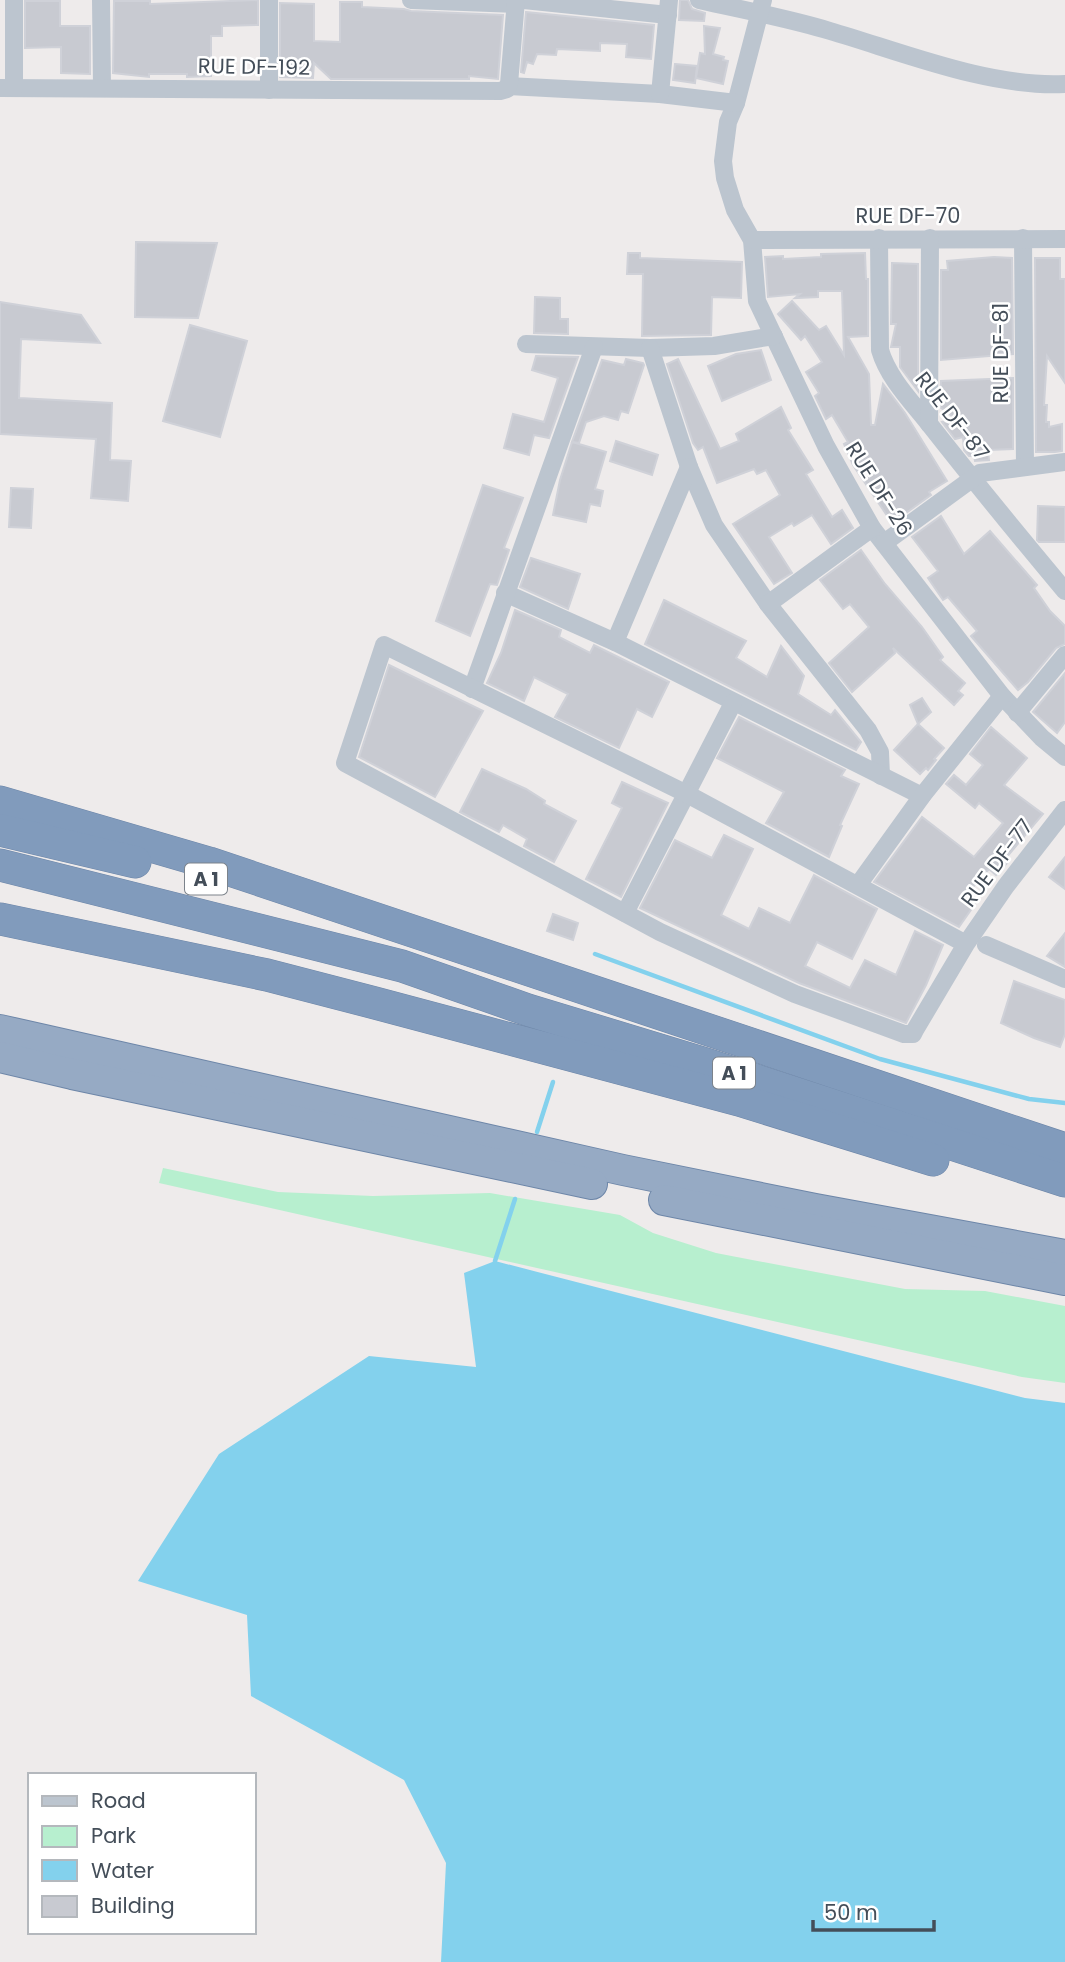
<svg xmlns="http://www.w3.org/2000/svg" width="1065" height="1962" viewBox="0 0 1065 1962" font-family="Poppins,sans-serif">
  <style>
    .green { fill: #b7efcf }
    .water { fill: #83d1ed }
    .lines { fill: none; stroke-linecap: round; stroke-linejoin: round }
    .stream { stroke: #83d1ed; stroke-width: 4.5 }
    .building { fill: #c8cad1; stroke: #cfd1d8; stroke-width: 2 }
    .trunk-casing { stroke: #6d86a8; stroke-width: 32 }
    .motorway-casing { stroke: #6d86a8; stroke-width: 33 }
    .minor { stroke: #bcc5cf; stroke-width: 18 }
    .trunk { stroke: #96aac4; stroke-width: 30 }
    .motorway { stroke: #819bbc; stroke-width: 32 }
    .labels { text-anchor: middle; stroke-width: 5; stroke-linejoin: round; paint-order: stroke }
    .shield { fill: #fff; stroke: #7c838b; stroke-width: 2 }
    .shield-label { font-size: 19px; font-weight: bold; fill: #444e59 }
    .street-label { font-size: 21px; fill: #444e59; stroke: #fff }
  </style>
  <rect width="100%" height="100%" fill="#eeebeb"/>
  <!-- green -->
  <polygon class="green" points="163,1168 278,1192 373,1196 490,1193 620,1215 653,1233 716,1253 905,1289 985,1291 1065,1306 1065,1383 1022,1377 159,1183"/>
  <!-- water -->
  <polygon class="water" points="495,1261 1025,1398 1065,1403 1065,1962 441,1962 446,1863 404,1780 251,1696 247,1615 138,1581 219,1454 369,1356 476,1367 464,1273"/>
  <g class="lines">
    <!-- stream -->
    <g class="stream">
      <polyline points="595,954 880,1059 1029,1099 1065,1103"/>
      <polyline points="537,1132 553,1082"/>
      <polyline points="495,1261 515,1199"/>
    </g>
  </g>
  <!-- building -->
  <g class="building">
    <polygon points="258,0 258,25 222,26 222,36 211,36 211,76 187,77 187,74 149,74 149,77 113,73 114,1 150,1 150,4"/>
    <polygon points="680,0 688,0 692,9 705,13 704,21 679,20"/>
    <polygon points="25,1 60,1 60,26 90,26 90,74 61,73 61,47 25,48"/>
    <polygon points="340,2 362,2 362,7 404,9 411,11 503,15 498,79 469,76 469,79 331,79 314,63 313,78 280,77 280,3 314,4 314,41 340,42"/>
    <polygon points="526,12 654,25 651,59 626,57 627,44 600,43 600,51 557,49 556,55 537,54 533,64 527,62 524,73 521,72"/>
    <polygon points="704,26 720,28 713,54 724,57 723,60 728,61 723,84 696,78 700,53 705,54"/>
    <polygon points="675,64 697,66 695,83 673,80"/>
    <polygon points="136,242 217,243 198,318 135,317"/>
    <polygon points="628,253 640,253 640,258 742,262 741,298 712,297 711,335 642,336 643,274 627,274"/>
    <polygon points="865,253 866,279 868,279 868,336 848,337 869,374 871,425 875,425 883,384 905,413 947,481 929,492 931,495 892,523 853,465 844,444 848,442 832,415 826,419 815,396 819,393 806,372 822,362 805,336 801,340 778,314 792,301 819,330 826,326 844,355 842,291 818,291 818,297 795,298 800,294 768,297 765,257 783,256 783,259 821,257 821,254"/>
    <polygon points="994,257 1012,258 1013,354 941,360 941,270 948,270 947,261"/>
    <polygon points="1035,258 1060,258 1060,279 1065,279 1065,383 1047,356 1044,405 1047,405 1046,422 1049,422 1049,427 1062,424 1062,451 1055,452 1036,452"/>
    <polygon points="892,263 918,264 918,391 900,367 900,347 891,347 896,324 891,324"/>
    <polygon points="535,297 560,298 560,319 568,319 568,334 534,333"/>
    <polygon points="0,302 81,315 100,343 21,339 19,398 112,403 110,460 131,461 128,501 91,498 96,439 0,434"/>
    <polygon points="190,325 247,341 220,437 163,421"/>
    <polygon points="761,350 771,380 722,401 708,366 736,354"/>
    <polygon points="536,356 578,357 549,438 534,435 529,455 504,448 513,414 544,422 558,378 532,370"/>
    <polygon points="626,359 643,363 644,365 628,413 621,411 618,420 604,416 586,422 579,443 572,442 602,360 624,365"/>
    <polygon points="678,359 720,449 739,441 736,434 781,407 791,428 788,430 813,470 806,474 832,517 842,510 853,528 831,544 812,515 794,526 792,523 769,537 792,573 774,584 733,524 780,495 766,470 757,474 754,469 717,483 703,447 698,450 693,443 667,364"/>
    <polygon points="1013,378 1013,449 988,450 989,460 975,461 974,456 969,456 964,450 963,437 955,439 942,422 956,419 940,407 941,381"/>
    <polygon points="616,441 658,455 652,475 610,461"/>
    <polygon points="572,442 606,452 595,489 603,491 600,506 590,504 586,522 553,515 560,480"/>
    <polygon points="483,485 523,498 504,548 509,550 497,585 490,584 470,636 436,621"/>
    <polygon points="11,488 33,489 31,528 9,527"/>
    <polygon points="1038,506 1065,507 1065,542 1039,542 1037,540"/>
    <polygon points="941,516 964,554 990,531 1037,585 1034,588 1050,611 1065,626 1065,644 1056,648 1028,682 1018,690 971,636 977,631 948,597 943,600 928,578 938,571 912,537"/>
    <polygon points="861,550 885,584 922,627 943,657 940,660 965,683 958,691 963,695 954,705 893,648 895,653 852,692 829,663 869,627 850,604 843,609 820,580"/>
    <polygon points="531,558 580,574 568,609 520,587"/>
    <polygon points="664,600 746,641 736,658 767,677 781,646 804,676 798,694 831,715 835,710 861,742 856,750 645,644"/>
    <polygon points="515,610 561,630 559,637 590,653 594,645 669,682 652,717 637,709 619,748 555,717 568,694 534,677 524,701 487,683 501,653"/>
    <polygon points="389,665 483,711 435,797 359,757"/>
    <polygon points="1065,673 1065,722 1057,733 1033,712"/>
    <polygon points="922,698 931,712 918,724 910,705"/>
    <polygon points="739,717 845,770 841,776 859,784 840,825 842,826 829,857 766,823 784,792 717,758"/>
    <polygon points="918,724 944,748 934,759 936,760 928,770 926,768 920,774 894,750"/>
    <polygon points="991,727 1027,758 1004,785 1043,814 1005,859 1008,862 996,875 989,869 964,897 975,904 959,927 874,882 922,817 974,857 1003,823 979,803 975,808 946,784 954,775 966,785 983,765 970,754"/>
    <polygon points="482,769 526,789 545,801 544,804 576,821 554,862 524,846 527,839 503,825 499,832 460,812"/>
    <polygon points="622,782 668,803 621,897 586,879 622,808 612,803"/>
    <polygon points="724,835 753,849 721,915 749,929 759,908 790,923 814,875 877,909 852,959 817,942 805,966 850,988 865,960 896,975 915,931 943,945 926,985 906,1023 799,983 640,908 675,840 712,858"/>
    <polygon points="1065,857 1065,889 1049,877"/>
    <polygon points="553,914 578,923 573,940 547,931"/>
    <polygon points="1065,933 1065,967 1047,956"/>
    <polygon points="1014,981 1065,1000 1065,1034 1060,1047 1034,1038 1001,1023"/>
  </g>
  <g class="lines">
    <defs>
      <g id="trunk">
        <polyline points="0,1030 623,1170 815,1209 1065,1255"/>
        <polyline points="0,1057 72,1074 592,1184"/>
        <polyline points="664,1200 1065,1280"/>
      </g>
      <g id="motorway">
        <polyline points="0,802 209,863 1065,1149"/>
        <polyline points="0,830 135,862"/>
        <polyline points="0,865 402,966 528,1010 706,1064 1065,1181"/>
        <polyline points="0,919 267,975 375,1003 739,1100 933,1160"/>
      </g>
    </defs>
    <!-- trunk casing -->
    <use href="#trunk" class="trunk-casing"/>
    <!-- motorway casing -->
    <use href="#motorway" class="motorway-casing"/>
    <!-- minor -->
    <g class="minor">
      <polyline points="101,0 102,87"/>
      <polyline points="411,0 515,4"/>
      <polyline points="524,0 668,15"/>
      <path d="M699,0C743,10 787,18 830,31C902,52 990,88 1065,84"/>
      <polyline points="763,0 736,103 728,122 723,161 725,178 735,210 752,240 757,301 826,446 872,528 1002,696 1042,738 1065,757"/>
      <polyline points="508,86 660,94 736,103"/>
      <polyline points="0,88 500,91 507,89 509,84 516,0"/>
      <polyline points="14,88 14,0"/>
      <polyline points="269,90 269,0"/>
      <polyline points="660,94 669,0"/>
      <path d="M879,238L880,350C888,378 912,402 930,425C974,481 1019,536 1065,591"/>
      <polyline points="1023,238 1025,467"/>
      <polyline points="752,240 1065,239"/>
      <polyline points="526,344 650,348 714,346 774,336"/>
      <polyline points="650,348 689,467 714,525 768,604 868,730 880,752 881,776"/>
      <polyline points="929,424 930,238"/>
      <polyline points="884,543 980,473 1065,462"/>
      <polyline points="505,593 615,642 922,796"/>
      <polyline points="768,604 872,528"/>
      <polyline points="615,642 689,467"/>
      <polyline points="472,689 594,347"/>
      <polyline points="1017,713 1065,655"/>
      <polyline points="858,885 922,796 1002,696"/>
      <polyline points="625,913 733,703"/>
      <polyline points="966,944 687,794 384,645 345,763 660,932 795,994 904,1034 913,1034 915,1030 966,944 1006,886 1065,810"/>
      <polyline points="986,945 1065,979"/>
    </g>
    <!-- trunk -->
    <use href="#trunk" class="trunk"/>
    <!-- motorway -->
    <use href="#motorway" class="motorway"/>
  </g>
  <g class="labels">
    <!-- shield labels -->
    <g class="shield">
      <rect x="185" y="863.5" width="42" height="31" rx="5"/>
      <rect x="713" y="1057.5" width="42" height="31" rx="5"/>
    </g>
    <g class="shield-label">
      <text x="206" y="886">A 1</text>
      <text x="734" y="1080">A 1</text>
    </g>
    <!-- street labels -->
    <g class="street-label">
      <text transform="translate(254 67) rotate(1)" y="7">RUE DF-192</text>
      <text x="908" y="223">RUE DF-70</text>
      <text transform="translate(1001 353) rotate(-90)" y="7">RUE DF-81</text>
      <text transform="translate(952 416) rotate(52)" y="7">RUE DF-87</text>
      <text transform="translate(879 489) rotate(58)" y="7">RUE DF-26</text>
      <text transform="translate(997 863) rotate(-53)" y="7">RUE DF-77</text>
    </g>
  </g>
  <!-- legend -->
  <rect x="28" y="1773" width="228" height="161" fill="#ffffff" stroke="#b4b8bd" stroke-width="2"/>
  <rect x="42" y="1796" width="35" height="10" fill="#bcc5cf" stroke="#b4b8bd" stroke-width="2"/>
  <text x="91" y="1808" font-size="21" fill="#444e59">Road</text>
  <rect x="42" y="1826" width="35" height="21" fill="#b7efcf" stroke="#b4b8bd" stroke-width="2"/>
  <text x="91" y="1843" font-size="21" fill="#444e59">Park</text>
  <rect x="42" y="1860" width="35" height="21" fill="#83d1ed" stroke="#b4b8bd" stroke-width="2"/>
  <text x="91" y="1878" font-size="21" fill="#444e59">Water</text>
  <rect x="42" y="1896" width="35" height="21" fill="#c8cad1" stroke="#b4b8bd" stroke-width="2"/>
  <text x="91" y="1913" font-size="21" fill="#444e59">Building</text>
  <!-- scale -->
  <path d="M813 1920v10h121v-10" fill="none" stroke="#444e59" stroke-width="3.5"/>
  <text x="824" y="1920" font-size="21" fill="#444e59" stroke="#ffffff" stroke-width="5" paint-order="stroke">50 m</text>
</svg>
